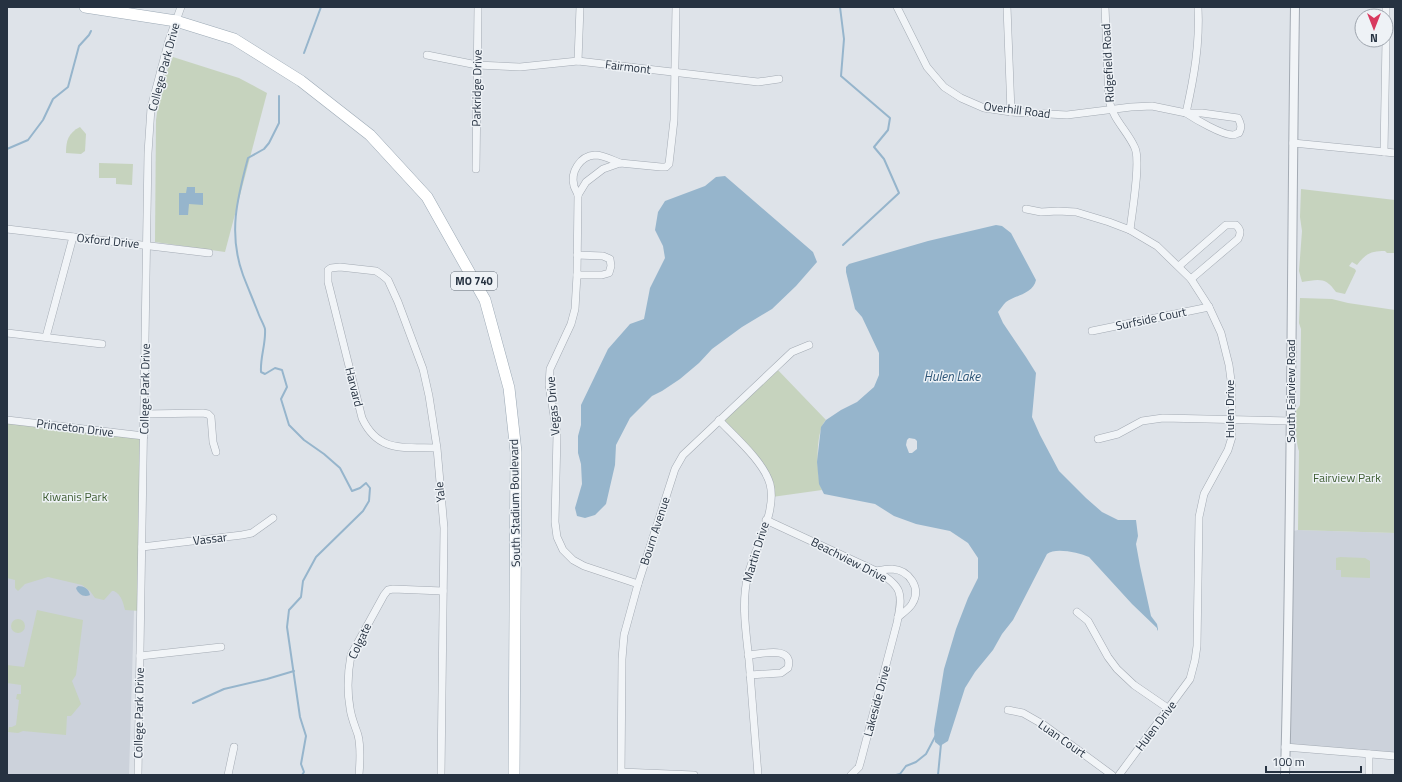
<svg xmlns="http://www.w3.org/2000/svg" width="1402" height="782" viewBox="0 0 1402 782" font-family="'Titillium Web',sans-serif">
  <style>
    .built { fill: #ccd2db }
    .green { fill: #c6d3be }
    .water { fill: #96b5cc; fill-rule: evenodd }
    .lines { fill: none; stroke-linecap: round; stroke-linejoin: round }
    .stream { stroke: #96b5cc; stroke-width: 2 }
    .minor-casing { stroke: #a3aab3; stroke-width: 8 }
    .tertiary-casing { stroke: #a3aab3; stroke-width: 10 }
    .primary-casing { stroke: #9ca9b5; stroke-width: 12 }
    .minor { stroke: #f1f4f7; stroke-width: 7 }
    .tertiary { stroke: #f1f4f7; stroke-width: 8 }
    .primary { stroke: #fff; stroke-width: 11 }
    .labels { text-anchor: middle; stroke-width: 3; stroke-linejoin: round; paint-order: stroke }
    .shield { fill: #eef2f6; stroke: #626c77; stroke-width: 1 }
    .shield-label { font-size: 11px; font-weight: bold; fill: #263241 }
    .street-label { font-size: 12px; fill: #263241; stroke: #eef2f6 }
    .park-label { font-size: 12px; fill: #3e5d32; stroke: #eef2f6 }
    .water-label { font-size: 13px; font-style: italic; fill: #2d5577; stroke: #eef2f6 }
  </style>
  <rect width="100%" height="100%" fill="#dee3e9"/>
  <!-- built -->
  <g class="built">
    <polygon points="1298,530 1395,533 1395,756 1285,747 1289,532"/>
    <polygon points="7,566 135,577 129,775 7,775"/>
  </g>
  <!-- green -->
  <g class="green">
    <polygon points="173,57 239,78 267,93 225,252 155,242 156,120 161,85"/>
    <path d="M80,127L86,134L85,151L81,154L66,153C66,141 68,133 80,127Z"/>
    <polygon points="99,163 133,164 132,185 116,184 116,178 99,178"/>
    <path d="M1301,189L1395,200V253H1387L1385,251C1372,251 1366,253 1357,265L1352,262L1349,266L1355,269L1356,271L1345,294L1336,292C1326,277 1319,279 1302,282L1299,271L1302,231L1300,217Z"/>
    <path d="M1300,298L1332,299L1348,303L1395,310V533L1298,530L1299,451C1296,444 1295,419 1296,411C1297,409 1299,407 1300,405L1301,329L1299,323Z"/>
    <path d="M776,368L826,420C815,430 816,477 822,490L772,497L766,472L720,420Z"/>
    <path d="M7,420L144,436L140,611L125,610C123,603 122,595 114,591H112L104,600L95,598L90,591L82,585L48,577L25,584L18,591L15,588V580L7,578Z"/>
    <polygon points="1340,557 1365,558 1370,561 1370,578 1341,577 1341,570 1336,570 1336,558"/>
    <polygon points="37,610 83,620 76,675 72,681 81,704 71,716 67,716 66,735 23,731 18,733 8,732 9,727 12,727 16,725 19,700 16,699 17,694 21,694 21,685 7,683 7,665 24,667"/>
    <circle cx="18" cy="626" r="7"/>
  </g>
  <!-- water -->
  <g class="water">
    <polygon points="725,176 813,252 817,262 796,286 772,309 742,327 712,349 699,363 680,379 662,391 652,396 630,418 616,445 615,465 606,504 595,515 585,518 577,516 575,508 582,484 581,464 578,453 578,436 581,425 581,405 608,349 630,324 644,319 650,288 665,258 663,246 655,230 658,212 665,201 705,186 716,177"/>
    <polygon points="187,187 195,187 195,193 203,193 203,205 189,204 188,215 179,215 179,193 186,193"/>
    <path d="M996,225L1002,226L1011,233L1036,280C1033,294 1016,295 1006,302C1003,305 1001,308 998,312L1003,323L1026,357L1036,373L1032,417L1040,435L1059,471L1086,498L1102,512L1118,520H1136L1138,536L1136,544L1140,566L1151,616L1157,624L1158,629L1157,631V628L1132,604L1089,557C1079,553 1056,547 1047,554L1013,620L1002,634L993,650L975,672L965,688L948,741L940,746L935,742L934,730L944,669L956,629L968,598L978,578V558L968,543L950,531L916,524L894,516L875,504L824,494L819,484L817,462L821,427L826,420L841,410L857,402L874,387L879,375V353L862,317L855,309L846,272V267L849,264L928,241ZM909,438L915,439L917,441V449L912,453H909L906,445L907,440Z"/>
    <path d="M78,586C84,586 89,589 90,595C84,598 78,594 76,588Z"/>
  </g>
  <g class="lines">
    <!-- stream -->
    <g class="stream">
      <polyline points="840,7 844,39 841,76 890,118 888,130 874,147 884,159 899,193 843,245"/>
      <polyline points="304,53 321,7"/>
      <path d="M279,96V123L269,143L264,149L248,158C237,199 228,234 243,275C248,288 254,302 259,315C261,320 264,325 265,329C266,344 260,357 261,372L265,374L275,368L282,370L287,387L281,399L289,425L304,440L324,454L340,468L352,491L360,488L366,483L370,488L369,501L363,511L316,557L303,581L301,597L289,610L287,627L300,717L306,736L301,764L304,772L302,775"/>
      <polyline points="7,149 28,140 43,120 53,99 68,87 79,46 89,35 91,31"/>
      <polyline points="193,703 224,689 267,679 294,671"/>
      <polyline points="896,775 900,774 906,766 916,762 926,754 936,735"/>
      <polyline points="938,775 941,744"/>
    </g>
    <defs>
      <g id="minor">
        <path d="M897,7L927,67L944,87L961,98L984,108L1011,112L1067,115L1131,107L1152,106L1186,113H1202L1238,118C1241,124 1242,127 1239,133C1237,133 1235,135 1233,135C1222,135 1195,119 1186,113"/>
        <polyline points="1007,7 1011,112"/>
        <path d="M1105,7L1109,100C1113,120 1127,130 1135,148C1141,162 1132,212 1130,230"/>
        <polyline points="1386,16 1386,7"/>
        <polyline points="427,55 477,65 520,67 578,61 758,82 779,79"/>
        <polyline points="578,61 580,7"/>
        <path d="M1186,113C1194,77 1200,44 1198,7"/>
        <polyline points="1293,143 1395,153"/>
        <polyline points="1384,152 1386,40"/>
        <polyline points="476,169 478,7"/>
        <path d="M578,195C577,192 575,189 574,186C570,172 580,156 595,155C604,155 612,160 620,163"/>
        <polyline points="1026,209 1041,212 1058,211 1076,212 1109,222 1130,230 1157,246 1191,279 1209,307 1221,333 1229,365 1232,388 1232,437 1228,450 1204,494 1199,517 1197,646 1195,660 1190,679 1119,775"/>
        <polyline points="7,229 209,253"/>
        <path d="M1179,266L1226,225H1236C1241,230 1241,233 1238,239L1191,279"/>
        <polyline points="577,275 602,275 609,273 611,266 610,259 603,256 577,255"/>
        <polyline points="1092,331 1209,307"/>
        <polyline points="7,333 102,344"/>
        <polyline points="46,337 73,237"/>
        <polyline points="145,414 203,413 208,414 211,417 213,442 216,452"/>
        <polyline points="7,420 144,436"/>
        <path d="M719,420C735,437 764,462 770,484C777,512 755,547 748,575C741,602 746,632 749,660C752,698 755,737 758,775"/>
        <polyline points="1098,439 1118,434 1142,421 1163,418 1290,421"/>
        <path d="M437,448C404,447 378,453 362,418L328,282V270L331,268L340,267L376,271L382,275L388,280L398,302L423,369L429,396L437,448L444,528L441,775"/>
        <path d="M766,520L876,571C903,586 903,594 897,623L861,760L859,767L851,775"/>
        <polyline points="142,547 242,535 252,533 273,518"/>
        <path d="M876,571C881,570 887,569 892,569C909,570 922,588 912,604C909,609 903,613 898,617"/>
        <polyline points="638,584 584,566 573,560 563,550 557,537 555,522 557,434 549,385 550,369 571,324 575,309 577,275 578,195 586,182 603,169 620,163 661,167 666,167 669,164 674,120 676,7"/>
        <polyline points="1077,612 1088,621 1108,657 1117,669 1134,685 1169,709"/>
        <path d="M748,655C762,654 794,645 788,668L781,673L750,675"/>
        <polyline points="140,656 221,647"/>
        <polyline points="1008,710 1023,713 1044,725 1112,775"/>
        <polyline points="1285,747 1395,756"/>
        <polyline points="621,772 694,775"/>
        <polyline points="138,775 148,153 151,108 169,40 181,7"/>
        <polyline points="228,775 234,747"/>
        <path d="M359,775C360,763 361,747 358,735C355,726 351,717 350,708C347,691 348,671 351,655L384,595L388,590L393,589L443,591"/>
        <polyline points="621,775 622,659 624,635 638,584 675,469 683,455 792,352 809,345"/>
        <polyline points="1369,775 1369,754"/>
      </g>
      <path id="tertiary" d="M1285,775C1292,519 1291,263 1295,7"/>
      <polyline id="primary" points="85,7 176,21 234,39 301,81 370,135 427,197 485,300 509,388 516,452 514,775"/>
    </defs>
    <!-- minor casing -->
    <use href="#minor" class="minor-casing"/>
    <!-- tertiary casing -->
    <use href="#tertiary" class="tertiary-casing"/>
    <!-- primary casing -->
    <use href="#primary" class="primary-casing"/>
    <!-- minor -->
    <use href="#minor" class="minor"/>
    <!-- tertiary -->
    <use href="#tertiary" class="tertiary"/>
    <!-- primary -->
    <use href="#primary" class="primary"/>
  </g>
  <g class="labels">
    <!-- shield labels -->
    <rect class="shield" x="451" y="272" width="46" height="18" rx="3"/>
    <g class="shield-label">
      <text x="474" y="285">MO 740</text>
    </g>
    <!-- street labels -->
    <g class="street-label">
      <text transform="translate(1108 63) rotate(-93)" y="4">Ridgefield Road</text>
      <text transform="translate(164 67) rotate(-75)" y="4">College Park Drive</text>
      <text transform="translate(628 67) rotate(7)" y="4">Fairmont</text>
      <text transform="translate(477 88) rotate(-89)" y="4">Parkridge Drive</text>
      <text transform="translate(1017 110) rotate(7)" y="4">Overhill Road</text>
      <text transform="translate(108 241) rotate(6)" y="4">Oxford Drive</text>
      <text transform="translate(1151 319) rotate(-12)" y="4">Surfside Court</text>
      <text transform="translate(354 387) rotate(76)" y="4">Harvard</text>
      <text transform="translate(145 389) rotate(-89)" y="4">College Park Drive</text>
      <text transform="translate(1291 391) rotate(-90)" y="4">South Fairview Road</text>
      <text transform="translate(553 406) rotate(-95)" y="4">Vegas Drive</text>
      <text transform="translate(1230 409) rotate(-90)" y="4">Hulen Drive</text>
      <text transform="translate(75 428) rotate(7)" y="4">Princeton Drive</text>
      <text transform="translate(440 492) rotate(-95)" y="4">Yale</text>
      <text transform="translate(515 503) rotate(-91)" y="4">South Stadium Boulevard</text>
      <text transform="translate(655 531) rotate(-72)" y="4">Bourn Avenue</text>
      <text transform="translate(210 539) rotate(-7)" y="4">Vassar</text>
      <text transform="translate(756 552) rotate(-73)" y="4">Martin Drive</text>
      <text transform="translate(849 560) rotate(27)" y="4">Beachview Drive</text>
      <text transform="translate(360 641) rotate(-65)" y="4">Colgate</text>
      <text transform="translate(877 701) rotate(-75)" y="4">Lakeside Drive</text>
      <text transform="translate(139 713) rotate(-89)" y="4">College Park Drive</text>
      <text transform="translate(1156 726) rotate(-53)" y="4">Hulen Drive</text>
      <text transform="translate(1062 739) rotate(35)" y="4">Luan Court</text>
    </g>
    <!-- park labels -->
    <g class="park-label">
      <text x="1347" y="482">Fairview Park</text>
      <text x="75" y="501">Kiwanis Park</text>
    </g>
    <!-- water labels -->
    <g class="water-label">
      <text x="952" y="381">Hulen Lake</text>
    </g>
  </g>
  <!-- border -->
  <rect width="1402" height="782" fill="none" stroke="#263241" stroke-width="16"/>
  <!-- north arrow -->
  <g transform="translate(1374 28) rotate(180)"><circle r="19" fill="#eef2f6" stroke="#9ea5ae"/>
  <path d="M0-3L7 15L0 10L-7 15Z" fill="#d8395f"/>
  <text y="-6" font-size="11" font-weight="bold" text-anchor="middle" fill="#263241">N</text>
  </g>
  <!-- scale -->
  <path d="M1266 766v6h95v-6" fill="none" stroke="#263241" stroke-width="2"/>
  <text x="1272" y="766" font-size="12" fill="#263241" stroke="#eef2f6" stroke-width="3" paint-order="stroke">100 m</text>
</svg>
